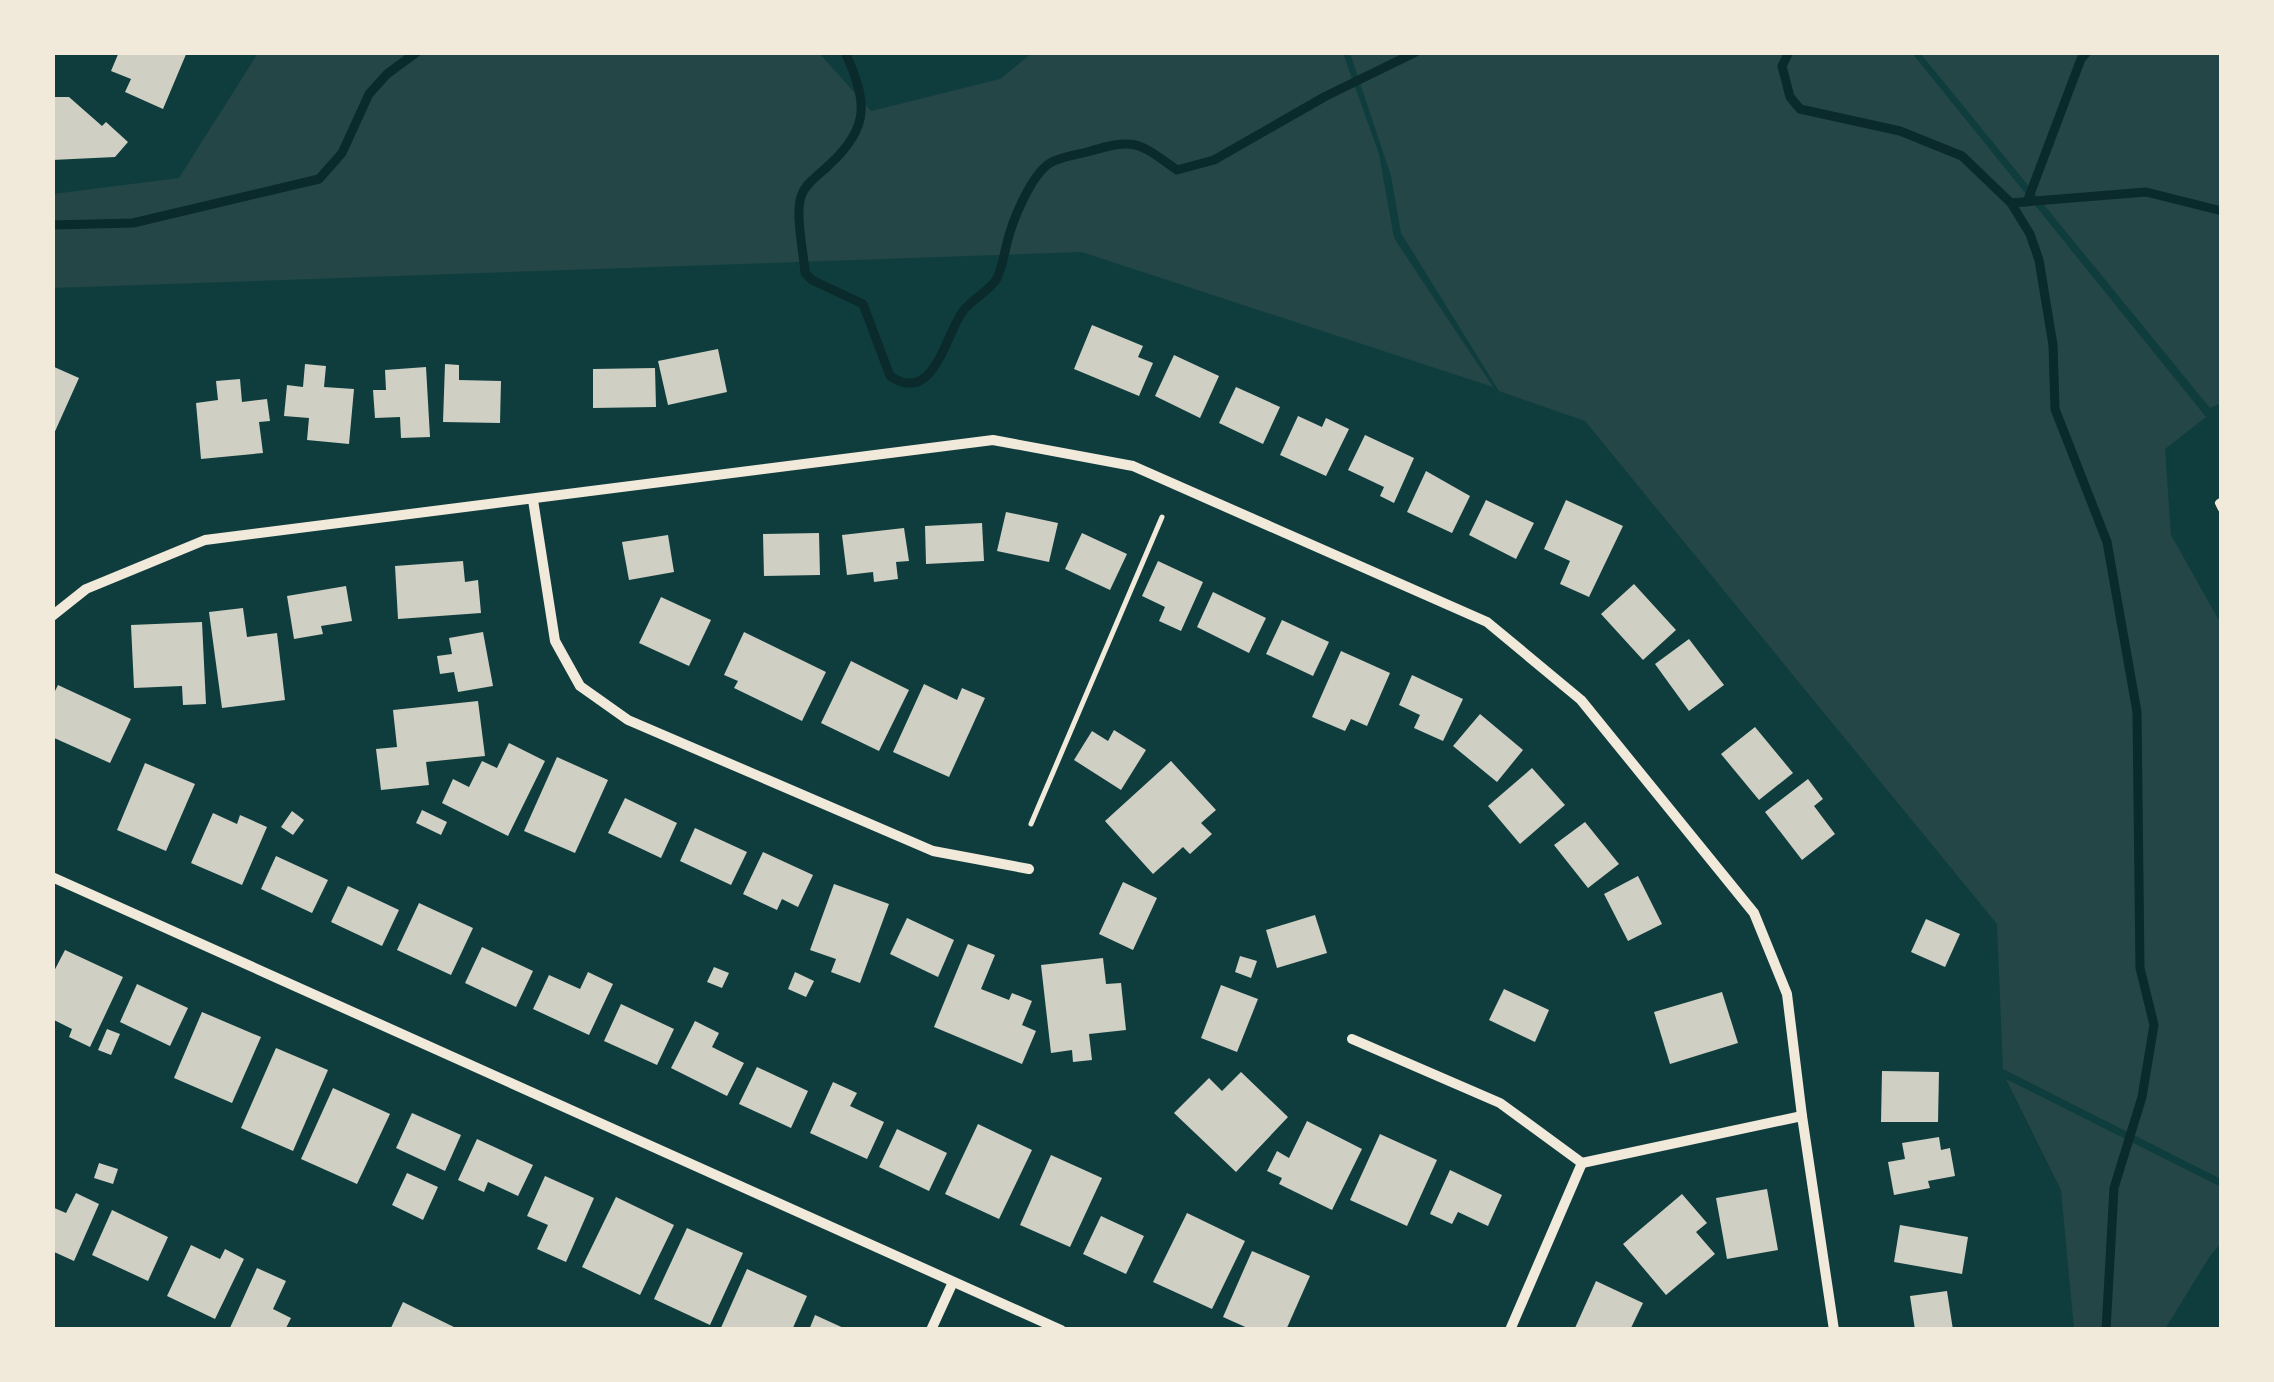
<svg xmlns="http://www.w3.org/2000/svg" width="2274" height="1382" viewBox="0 0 2274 1382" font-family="Roboto,sans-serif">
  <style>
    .green { fill: #244646 }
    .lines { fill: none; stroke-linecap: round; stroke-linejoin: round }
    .stream { stroke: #0a2a2b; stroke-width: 9 }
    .building { fill: #cfcfc3 }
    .path { stroke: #f1e9da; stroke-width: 5 }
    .service { stroke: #f1e9da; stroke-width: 8 }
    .minor { stroke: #f1e9da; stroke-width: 10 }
  </style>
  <rect width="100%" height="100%" fill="#0f3d3e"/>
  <!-- green -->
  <g class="green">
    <polygon points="258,53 819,53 871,111 1000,79 1032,53 1343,53 1379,154 1394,238 1493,387 1082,252 53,288 53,194 179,178"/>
    <polygon points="1350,53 1912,53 2206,417 2165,449 2171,535 2221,624 2221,1179 2003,1069 1997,924 1585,421 1499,391 1401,233 1391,176"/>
    <polygon points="1920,53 2221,53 2221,403 2210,408"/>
    <polygon points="2006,1079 2221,1187 2221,1243 2210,1256 2165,1329 2074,1329 2061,1190"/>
  </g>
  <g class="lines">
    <!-- stream -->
    <g class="stream">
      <path d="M845,52C867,101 871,127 829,165C820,174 806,183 802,194C794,212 804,253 805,273L812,280L863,304L890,376C934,406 945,335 963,311C972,299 988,292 996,280C1002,270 1004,254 1007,243C1012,221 1031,175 1050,163C1060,157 1075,155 1087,152C1136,138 1136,141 1177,170L1214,160L1326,96L1416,52"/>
      <polyline points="1789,52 1782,66 1790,97 1800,109 1900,131 1962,156 2011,203 2146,192 2222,211"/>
      <polyline points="2027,202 2081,59 2087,52"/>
      <polyline points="2011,203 2030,234 2039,260 2053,345 2055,409 2107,542 2137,712 2140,968 2154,1025 2142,1097 2114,1188 2106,1330"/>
      <polyline points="52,225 133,223 319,179 342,153 369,94 387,74 417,52"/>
    </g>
  </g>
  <!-- building -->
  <g class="building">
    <polygon points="119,52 187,52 163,109 125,92 131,79 111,71"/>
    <polygon points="52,97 69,97 102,126 106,122 128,142 115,157 52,160"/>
    <polygon points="1092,325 1143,346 1138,357 1153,363 1139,396 1074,369"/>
    <polygon points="718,349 727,392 668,405 658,361"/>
    <polygon points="1174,355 1219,376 1200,418 1155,396"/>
    <polygon points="305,364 326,366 324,387 354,389 349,444 307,440 309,418 284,416 287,385 303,387"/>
    <polygon points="445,364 459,365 459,380 501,381 500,423 443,422"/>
    <polygon points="52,366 79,378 52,438"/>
    <polygon points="426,367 430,437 401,438 400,417 375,418 373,390 386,390 385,370"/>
    <polygon points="655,368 656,407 593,408 593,369"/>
    <polygon points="240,379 242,402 267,399 270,421 259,422 263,453 201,459 196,403 218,400 216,381"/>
    <polygon points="1236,387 1280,407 1263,444 1219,423"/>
    <polygon points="1298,416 1322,427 1326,418 1349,429 1326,476 1280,455"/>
    <polygon points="1365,435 1414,458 1394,503 1380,496 1384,487 1348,470"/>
    <polygon points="1426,471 1470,496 1452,533 1407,512"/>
    <polygon points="1486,500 1534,523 1516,559 1469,535"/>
    <polygon points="1566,500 1623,526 1589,597 1560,584 1570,561 1544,549"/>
    <polygon points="1006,512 1058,523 1049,562 997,551"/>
    <polygon points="982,523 984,561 926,564 925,526"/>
    <polygon points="904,528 909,561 896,562 898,579 874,582 873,572 847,575 842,535"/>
    <polygon points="819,533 820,575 764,576 763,534"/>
    <polygon points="1082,533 1127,554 1110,590 1065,569"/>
    <polygon points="668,535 674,572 629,580 622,542"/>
    <polygon points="463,561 465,582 478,580 481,613 398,619 395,566"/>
    <polygon points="1158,561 1203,582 1181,631 1159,621 1165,607 1142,596"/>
    <polygon points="1634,584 1676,630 1643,660 1601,614"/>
    <polygon points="346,586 352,621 321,626 323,634 294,639 287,596"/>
    <polygon points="1213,592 1266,618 1249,653 1197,627"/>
    <polygon points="661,597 711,620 689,666 639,643"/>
    <polygon points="243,608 247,637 277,633 285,700 222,708 209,612"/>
    <polygon points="1282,620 1329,642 1313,676 1266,654"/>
    <polygon points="202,622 206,704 183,705 182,686 134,688 131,625"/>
    <polygon points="483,632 493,686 458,692 454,672 440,674 437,656 452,654 449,638"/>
    <polygon points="744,632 826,672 802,721 734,688 738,681 724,675"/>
    <polygon points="1689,639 1724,685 1689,711 1655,664"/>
    <polygon points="1341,651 1390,673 1367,726 1351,719 1345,731 1312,717"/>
    <polygon points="851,661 909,690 879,751 821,723"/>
    <polygon points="1412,675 1463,699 1443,741 1414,728 1420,715 1399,705"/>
    <polygon points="924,684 957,700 962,688 985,698 949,777 893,752"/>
    <polygon points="58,685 131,719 110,763 52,737 52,697"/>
    <polygon points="478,701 485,756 426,762 429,785 381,790 376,749 397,747 393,710"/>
    <polygon points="1480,714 1523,750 1497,782 1453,746"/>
    <polygon points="1755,727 1793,773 1759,800 1721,754"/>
    <polygon points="1114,730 1146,750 1121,790 1074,760 1092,731 1108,741"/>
    <polygon points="509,743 545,761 508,836 442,803 453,779 469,787 482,761 497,768"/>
    <polygon points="557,757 608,780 575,853 524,831"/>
    <polygon points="1171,761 1216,810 1201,823 1212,834 1190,854 1183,847 1153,874 1105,821"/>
    <polygon points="145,763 195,784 166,851 117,830"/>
    <polygon points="1532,768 1565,805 1520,844 1488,806"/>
    <polygon points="1808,779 1823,799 1814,806 1835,834 1802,860 1765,812"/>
    <polygon points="625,798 677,823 661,858 608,833"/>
    <polygon points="422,810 447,822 441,835 416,823"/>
    <polygon points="292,811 304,820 293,835 281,827"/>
    <polygon points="213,813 237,824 240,815 267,827 242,885 191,863"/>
    <polygon points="1585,822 1619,864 1588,888 1554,845"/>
    <polygon points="695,828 747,852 731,885 680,861"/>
    <polygon points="763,852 813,875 798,907 782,899 777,910 743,894"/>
    <polygon points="276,856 328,880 312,913 261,889"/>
    <polygon points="1638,876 1662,924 1628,941 1604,894"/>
    <polygon points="1123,882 1157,898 1133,950 1099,934"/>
    <polygon points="834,884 889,904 860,983 831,972 836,959 810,950"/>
    <polygon points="348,886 399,910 382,946 331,922"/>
    <polygon points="419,903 473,928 451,975 397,950"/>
    <polygon points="1315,915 1327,953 1277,968 1266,930"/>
    <polygon points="907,918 954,940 938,977 890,954"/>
    <polygon points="1926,919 1960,934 1945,967 1911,952"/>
    <polygon points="968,944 995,955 981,989 1009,1000 1012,993 1032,1001 1022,1025 1036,1031 1022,1064 934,1027"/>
    <polygon points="482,947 533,971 516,1007 465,983"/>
    <polygon points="65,950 123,977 90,1047 69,1037 72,1029 52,1019 52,975"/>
    <polygon points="1240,956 1257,961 1251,978 1235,972"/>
    <polygon points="1103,958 1106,984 1121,983 1126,1030 1089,1034 1092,1060 1073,1062 1072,1050 1051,1053 1041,965"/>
    <polygon points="714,967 729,973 722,988 707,982"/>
    <polygon points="588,972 613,984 589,1035 533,1009 549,975 580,989"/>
    <polygon points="795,972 814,981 806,997 788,989"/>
    <polygon points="137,984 188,1008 170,1046 120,1022"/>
    <polygon points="1221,985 1258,999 1237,1052 1201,1038"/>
    <polygon points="1504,989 1549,1010 1535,1042 1489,1020"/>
    <polygon points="1722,992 1738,1043 1670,1064 1654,1012"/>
    <polygon points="621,1004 674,1029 657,1065 604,1041"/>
    <polygon points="202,1012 261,1037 232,1103 174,1078"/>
    <polygon points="695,1021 719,1033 712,1047 744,1063 727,1096 671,1068"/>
    <polygon points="107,1029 120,1034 111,1055 98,1050"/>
    <polygon points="276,1048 328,1070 293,1151 241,1128"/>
    <polygon points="757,1067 808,1091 791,1128 739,1104"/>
    <polygon points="1882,1071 1939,1072 1938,1122 1881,1122"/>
    <polygon points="1241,1072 1288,1117 1236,1172 1174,1113 1209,1078 1222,1091"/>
    <polygon points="833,1082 857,1093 850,1106 884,1122 867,1159 810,1133"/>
    <polygon points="333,1088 390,1114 357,1184 301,1159"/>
    <polygon points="412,1113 461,1135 445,1171 396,1148"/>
    <polygon points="1307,1121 1362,1149 1332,1210 1279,1184 1282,1178 1267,1171 1277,1151 1289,1158"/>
    <polygon points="978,1124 1032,1150 999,1219 945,1194"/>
    <polygon points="897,1129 947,1153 929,1191 879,1167"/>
    <polygon points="1380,1134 1437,1160 1407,1226 1350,1200"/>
    <polygon points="1939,1137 1941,1150 1950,1148 1955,1176 1928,1181 1930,1188 1894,1195 1888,1162 1905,1159 1902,1143"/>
    <polygon points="477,1139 533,1165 518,1196 488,1182 484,1192 458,1180"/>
    <polygon points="1051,1155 1102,1178 1070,1247 1020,1225"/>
    <polygon points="99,1163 118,1169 113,1184 94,1178"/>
    <polygon points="1450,1170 1502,1195 1488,1226 1458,1212 1452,1224 1430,1214"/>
    <polygon points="407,1173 438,1187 423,1220 392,1205"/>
    <polygon points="545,1176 594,1198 566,1262 537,1249 548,1225 527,1216"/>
    <polygon points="1767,1189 1778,1250 1727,1259 1716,1198"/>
    <polygon points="76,1193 99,1204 74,1261 52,1251 52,1207 66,1213"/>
    <polygon points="1682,1194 1707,1223 1696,1232 1715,1254 1666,1295 1623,1244"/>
    <polygon points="616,1197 674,1225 640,1295 582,1267"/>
    <polygon points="112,1210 168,1237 148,1281 92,1255"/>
    <polygon points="1187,1213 1245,1241 1212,1309 1153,1282"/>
    <polygon points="1101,1216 1144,1236 1126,1274 1083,1254"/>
    <polygon points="1900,1225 1968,1237 1962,1274 1894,1262"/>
    <polygon points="687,1228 743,1253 710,1325 654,1299"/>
    <polygon points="191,1245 220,1259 225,1249 244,1259 215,1319 167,1296"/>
    <polygon points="1252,1251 1310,1276 1286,1330 1252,1330 1223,1317"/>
    <polygon points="257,1268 286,1281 273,1309 291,1318 285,1330 229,1330"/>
    <polygon points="747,1269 807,1296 792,1330 720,1330"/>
    <polygon points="1596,1281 1643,1303 1630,1330 1575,1328"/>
    <polygon points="1947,1291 1953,1330 1915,1330 1910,1296"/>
    <polygon points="403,1302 460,1330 390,1330"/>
    <polygon points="815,1315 848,1330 809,1330"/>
  </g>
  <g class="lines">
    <!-- path -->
    <polyline class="path" points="1031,824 1162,517"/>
    <!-- service -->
    <polyline class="service" points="2222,501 2219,503 2222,509"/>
    <!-- minor -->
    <g class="minor">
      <polyline points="533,500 555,641 580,686 628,720 933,851 1029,869"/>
      <polyline points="52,616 86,589 205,540 993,440 1133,466 1487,622 1581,700 1754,913 1787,994 1802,1116 1834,1330"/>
      <polyline points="52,877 1061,1330"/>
      <polyline points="1352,1039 1500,1103 1582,1163"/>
      <polyline points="1582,1163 1802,1116"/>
      <polyline points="931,1330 953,1282"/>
      <polyline points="1510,1330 1582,1163"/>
    </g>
  </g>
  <!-- border -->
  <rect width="2274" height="1382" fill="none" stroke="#f1e9da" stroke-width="110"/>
</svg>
